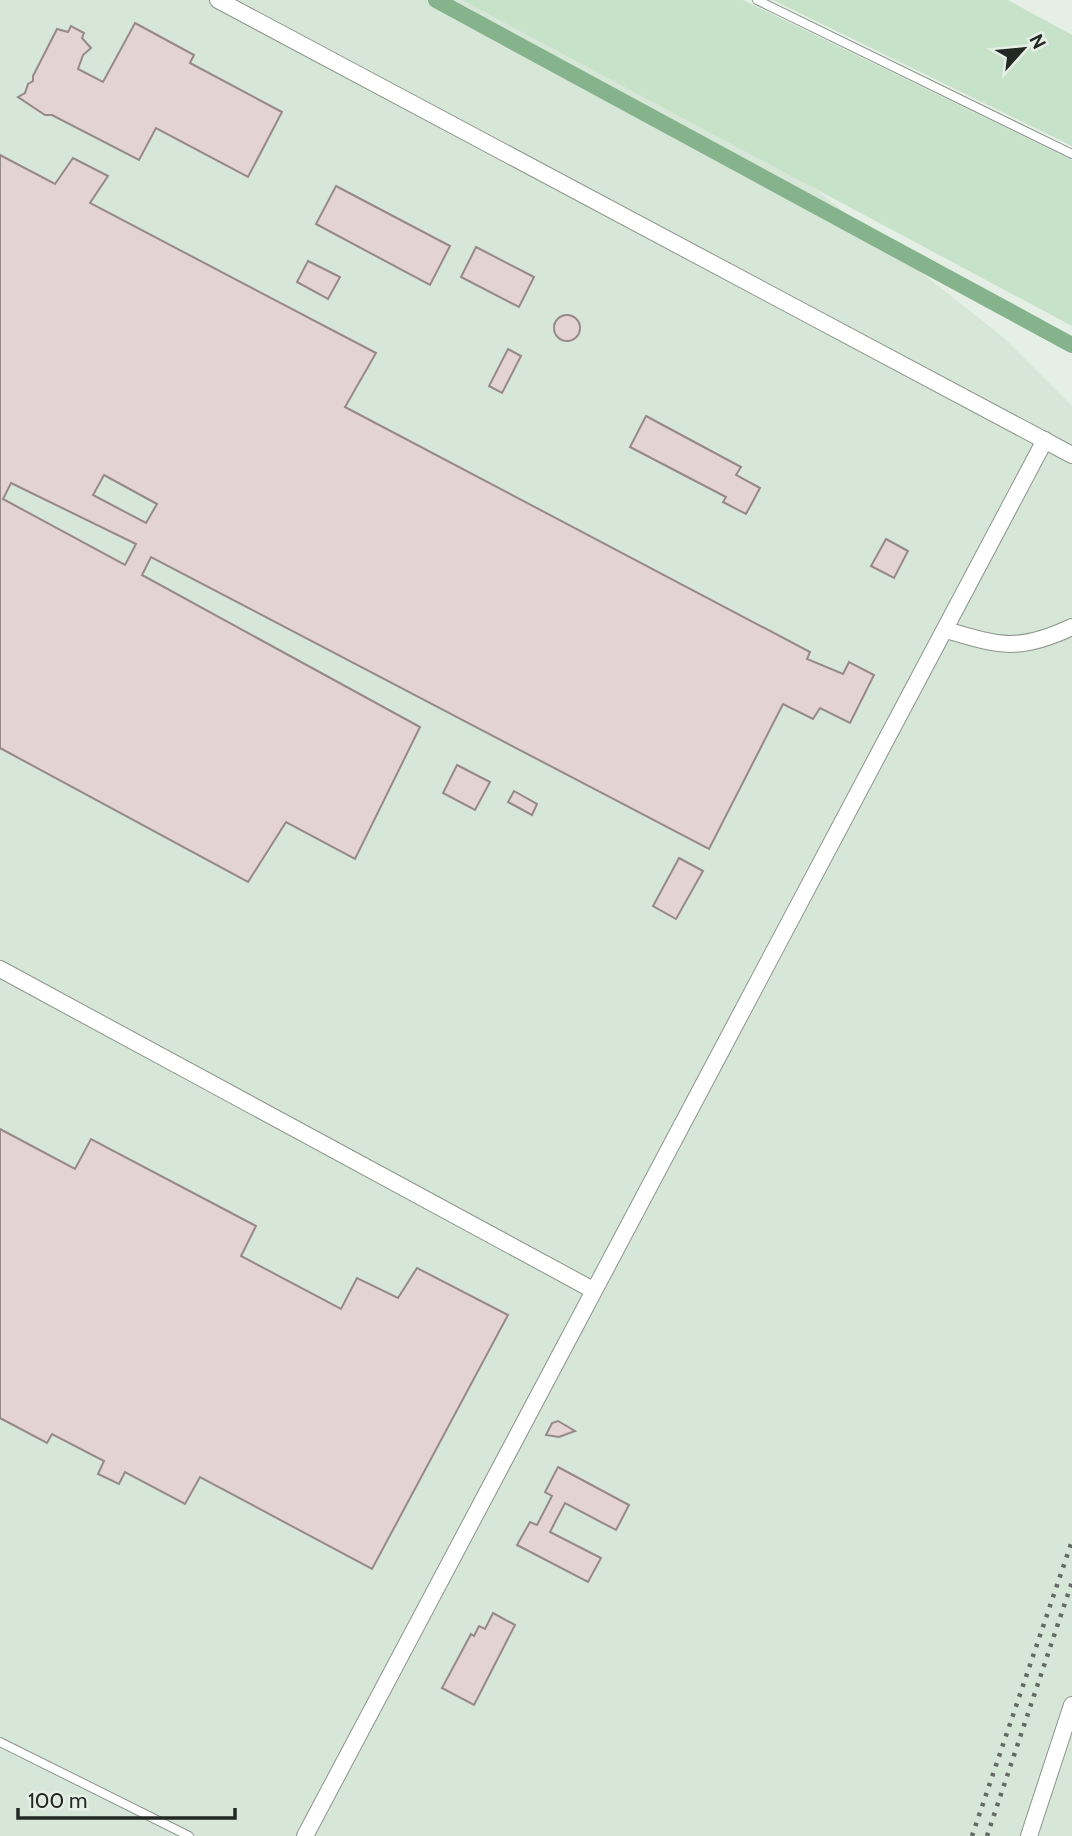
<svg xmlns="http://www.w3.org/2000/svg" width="1072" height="1836" viewBox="0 0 1072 1836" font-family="Cabin,sans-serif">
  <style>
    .built { fill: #d6e6d7 }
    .green { fill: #c6e3c9 }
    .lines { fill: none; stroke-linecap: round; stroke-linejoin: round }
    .canal { stroke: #85b38b; stroke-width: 16 }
    .building { fill: #e3d4d2; stroke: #978988; stroke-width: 2; fill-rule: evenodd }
    .service-casing { stroke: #8c958d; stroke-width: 10 }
    .minor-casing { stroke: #8c958d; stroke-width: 18 }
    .service { stroke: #fff; stroke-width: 8 }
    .minor { stroke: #fff; stroke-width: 16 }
    .rail { stroke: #636964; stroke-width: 4.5; stroke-dasharray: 3.5 7; stroke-linecap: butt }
  </style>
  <rect width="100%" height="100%" fill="#e5efe6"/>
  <!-- built -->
  <polygon class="built" points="0,0 560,0 618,33 1004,338 1072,406 1072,1836 0,1836"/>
  <!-- green -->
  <g class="green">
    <polygon points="462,0 743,0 1072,160 1072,326"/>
    <polygon points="773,0 1008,0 1072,35 1072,146"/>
  </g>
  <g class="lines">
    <!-- canal -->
    <polyline class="canal" points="436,0 1072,345"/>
  </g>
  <!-- building -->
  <g class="building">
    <polygon points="135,23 194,55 190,63 282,112 248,177 156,128 139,160 52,115 45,115 18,97 25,93 28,84 33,81 33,76 57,29 68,32 71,26 84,33 82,38 91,48 83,55 78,69 103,82"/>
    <path d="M0,155L55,184L73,158L108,176L90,203L376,353L345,407L810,652L807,659L843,674L849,662L874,675L850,723L820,708L813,719L783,704L709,849L151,557L142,575L420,727L355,859L286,822L248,882L0,748ZM104,475L157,504L146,523L93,495ZM11,483L136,544L125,565L3,499Z"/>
    <polygon points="336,186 450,246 430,285 316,224"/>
    <polygon points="476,247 534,277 519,307 461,277"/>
    <polygon points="308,261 340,277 328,299 297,282"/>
    <circle cx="567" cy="328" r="13"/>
    <polygon points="508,349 521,356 502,393 489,386"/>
    <polygon points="646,416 741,467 736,475 760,488 746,514 723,502 726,497 630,447"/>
    <polygon points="886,539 908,551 894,578 871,566"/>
    <polygon points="457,765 490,782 475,810 443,793"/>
    <polygon points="514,791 537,804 532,815 508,802"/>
    <polygon points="679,858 703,871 676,919 653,906"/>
    <polygon points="0,1129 75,1169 91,1139 256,1226 241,1256 341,1309 357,1278 398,1298 417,1268 508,1315 372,1569 200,1477 185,1504 125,1472 119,1484 98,1474 104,1461 52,1434 47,1443 0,1418"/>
    <polygon points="558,1421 575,1431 559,1437 546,1435 552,1423"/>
    <polygon points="558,1467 629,1505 616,1530 565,1503 550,1532 601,1558 588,1582 517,1545 530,1522 537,1525 552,1496 545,1492"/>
    <polygon points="493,1613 515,1625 474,1705 442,1688 471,1634 474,1636 479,1626 485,1629"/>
  </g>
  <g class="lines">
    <defs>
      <g id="service">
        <polyline points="757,0 1072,154"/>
        <polyline points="0,1742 189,1836"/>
      </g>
      <g id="minor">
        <polyline points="218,0 1072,455"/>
        <path d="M946,630C1000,646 1019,652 1072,627"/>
        <polyline points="0,969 593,1290"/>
        <path d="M305,1836C552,1371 801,907 1045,440"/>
        <polyline points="1029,1836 1072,1705"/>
      </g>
    </defs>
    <!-- service casing -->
    <use href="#service" class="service-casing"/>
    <!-- minor casing -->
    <use href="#minor" class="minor-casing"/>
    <!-- service -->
    <use href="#service" class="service"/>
    <!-- minor -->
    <use href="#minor" class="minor"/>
    <!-- rail -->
    <g class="rail">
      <polyline points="972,1836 1072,1541"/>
      <polyline points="987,1836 1072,1582"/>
    </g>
  </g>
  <!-- north arrow -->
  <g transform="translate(1023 49) rotate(63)" stroke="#e5efe6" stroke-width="5" paint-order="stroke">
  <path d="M0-5L12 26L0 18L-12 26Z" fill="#242825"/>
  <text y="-10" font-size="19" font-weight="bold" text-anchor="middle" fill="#242825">N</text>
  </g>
  <!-- scale -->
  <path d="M18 1808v10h217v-10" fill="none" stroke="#242825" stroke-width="3.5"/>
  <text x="28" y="1808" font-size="21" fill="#242825" stroke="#e5efe6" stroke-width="5" paint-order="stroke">100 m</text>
</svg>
